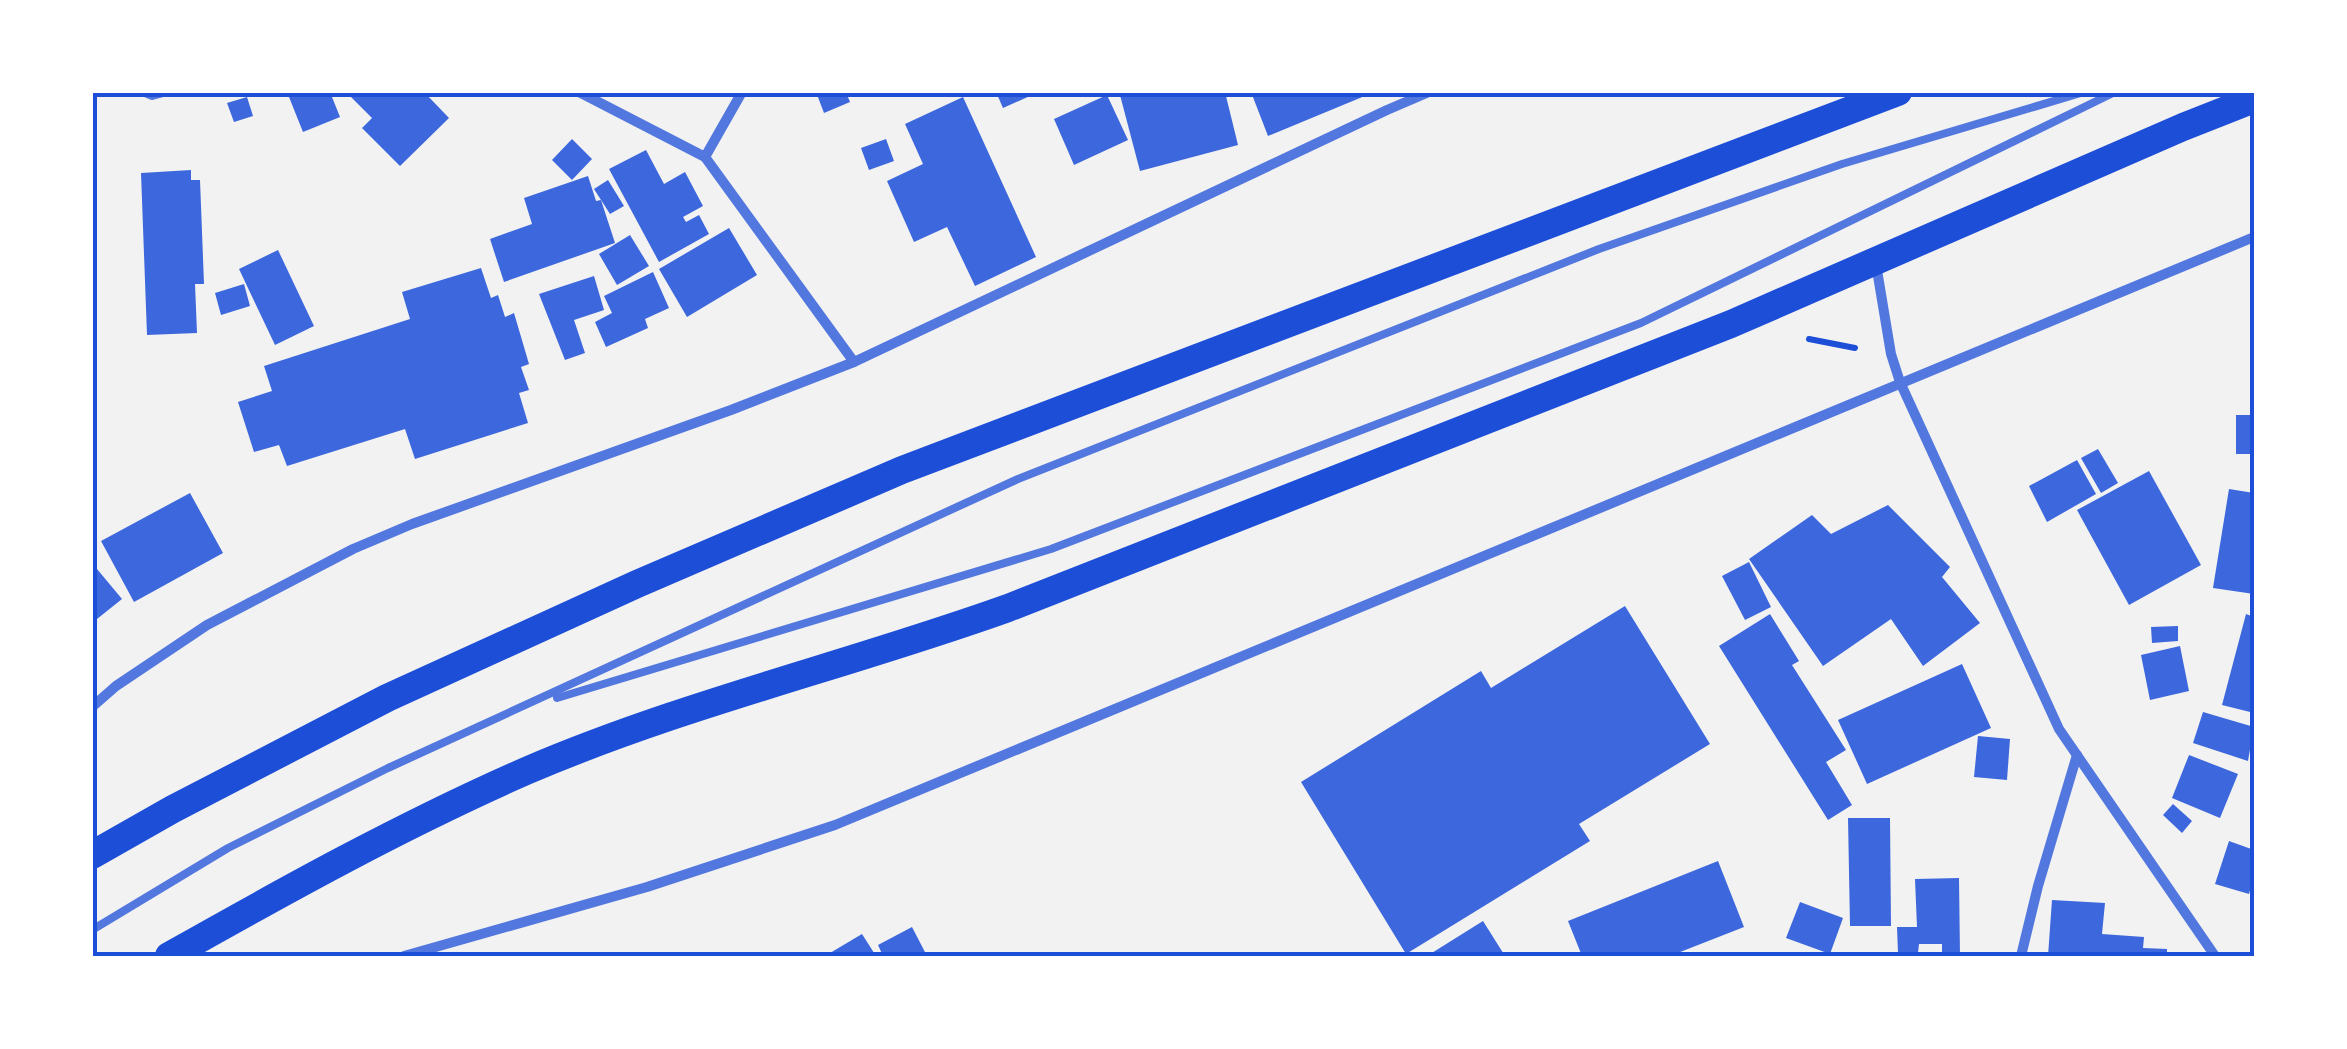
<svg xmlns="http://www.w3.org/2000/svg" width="2347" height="1049" viewBox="0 0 2347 1049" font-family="'Exo 2',sans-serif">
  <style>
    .building { fill: #3d67dc }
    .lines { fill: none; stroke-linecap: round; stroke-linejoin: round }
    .path { stroke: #1d4ed8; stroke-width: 6 }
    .service { stroke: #5277de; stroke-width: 8 }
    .minor { stroke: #5277de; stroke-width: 10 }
    .trunk { stroke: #1d4ed8; stroke-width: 28 }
    .neatline { fill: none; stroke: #1d4ed8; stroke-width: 4 }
  </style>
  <rect width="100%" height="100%" fill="#f2f2f2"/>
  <!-- building -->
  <g class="building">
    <polygon points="287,92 330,92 340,117 303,132"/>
    <polygon points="357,92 424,92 449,118 400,166 362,128 372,118 351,97"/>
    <polygon points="816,92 846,92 850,102 824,113"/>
    <polygon points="996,92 1039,92 1003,108"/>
    <polygon points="1127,92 1225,92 1238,145 1140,171 1120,95"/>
    <polygon points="1251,92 1372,92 1372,93 1268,136"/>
    <polygon points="1107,95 1128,140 1074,165 1054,119"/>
    <polygon points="247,97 253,116 234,122 227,103"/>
    <polygon points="963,97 1036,257 975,286 947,227 914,242 887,181 923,164 905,124"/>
    <polygon points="572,139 592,159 572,180 552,160"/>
    <polygon points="886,139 894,161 869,170 861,148"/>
    <polygon points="646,150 664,184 685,172 703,206 683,217 686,222 699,215 709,234 659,262 609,169"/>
    <polygon points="191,170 191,180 200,180 204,284 195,284 197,333 147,335 141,173"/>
    <polygon points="588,176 596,201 601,200 615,243 504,282 490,239 532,224 524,198"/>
    <polygon points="608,180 624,206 610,214 594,189"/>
    <polygon points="729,228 757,275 687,317 659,269"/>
    <polygon points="630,235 649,266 617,285 599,254"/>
    <polygon points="278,250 314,326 275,345 239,269"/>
    <polygon points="481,268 491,298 498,295 505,317 514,313 529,364 521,367 529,390 519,393 528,423 415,459 405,429 287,466 279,445 254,452 238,402 272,391 264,366 410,319 402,292"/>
    <polygon points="653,272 669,308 645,319 648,328 606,347 595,322 612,313 604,296"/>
    <polygon points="594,276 604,310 574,320 585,353 565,360 539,294"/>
    <polygon points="244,284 250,306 221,315 215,293"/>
    <rect x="2236" y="415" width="18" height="39"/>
    <polygon points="2098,449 2118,483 2101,493 2081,458"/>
    <polygon points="2077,460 2096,494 2047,522 2029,486"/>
    <polygon points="2149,471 2201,565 2129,605 2077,510"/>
    <polygon points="2229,489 2254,493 2254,594 2213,588"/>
    <polygon points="190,493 223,553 134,602 101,541"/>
    <polygon points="1888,505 1950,567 1942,577 1980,623 1923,666 1891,619 1823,666 1749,559 1812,515 1831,534"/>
    <polygon points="1749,562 1771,607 1745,620 1722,576"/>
    <polygon points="92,563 122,599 92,623"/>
    <polygon points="1625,606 1710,744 1579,824 1590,841 1406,954 1301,782 1481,671 1491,688"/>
    <polygon points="1770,614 1799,661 1792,665 1846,750 1826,762 1852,805 1828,820 1719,646"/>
    <polygon points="2246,614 2254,617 2254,713 2222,705"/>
    <polygon points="2178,626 2178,641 2152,643 2151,627"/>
    <polygon points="2180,646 2189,691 2150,700 2141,655"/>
    <polygon points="1962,664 1991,728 1867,784 1838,720"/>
    <polygon points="2203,712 2254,727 2248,761 2193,743"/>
    <polygon points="1978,736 2010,739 2007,780 1974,777"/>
    <polygon points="2189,755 2238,774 2220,818 2172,798"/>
    <polygon points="2173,804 2192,821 2182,833 2163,815"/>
    <polygon points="1848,818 1890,818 1891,926 1850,926"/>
    <polygon points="2229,841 2254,850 2254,877 2249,894 2215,884"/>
    <polygon points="1718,861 1744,927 1670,956 1582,956 1568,921"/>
    <polygon points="1959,878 1960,956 1942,956 1942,944 1919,944 1918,953 1898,953 1897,927 1917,927 1915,879"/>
    <polygon points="2052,900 2105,903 2102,934 2144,937 2143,948 2167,949 2167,956 2048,956"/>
    <polygon points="1800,902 1843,918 1830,954 1786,938"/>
    <polygon points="1483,921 1505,956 1427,956"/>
    <polygon points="912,927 927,956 883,956 878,945"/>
    <polygon points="862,934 876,956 825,956"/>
  </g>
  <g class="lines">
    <!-- path -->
    <polyline class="path" points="1809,339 1855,348"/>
    <!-- service -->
    <g class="service">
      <polyline points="557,698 1051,549 1641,323 2115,92"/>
      <polyline points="92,930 228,848 388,768 1018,479 1599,249 1842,164 2084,92"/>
    </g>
    <!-- minor -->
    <g class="minor">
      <polyline points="145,92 152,95 163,92"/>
      <polyline points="579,92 705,157"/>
      <polyline points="742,92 705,157 854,362"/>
      <polyline points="1876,264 1891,354 1900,382 2059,729 2215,956"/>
      <polyline points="92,707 116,686 207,625 353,549 412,524 731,410 854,362 1387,110 1429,92"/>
      <polyline points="404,956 647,887 835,825 2254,237"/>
      <polyline points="2021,956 2038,886 2077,755"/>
    </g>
    <!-- trunk -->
    <g class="trunk">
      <polyline points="92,855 173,809 387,698 637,584 902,470 1898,92"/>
      <path d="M169,956C286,890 403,825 526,771C682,704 849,665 1008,608L1731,324L2183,127L2254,99"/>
    </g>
  </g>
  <!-- border -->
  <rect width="2347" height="1049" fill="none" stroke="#ffffff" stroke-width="190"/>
  <rect x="95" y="95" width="2157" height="859" class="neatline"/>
</svg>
